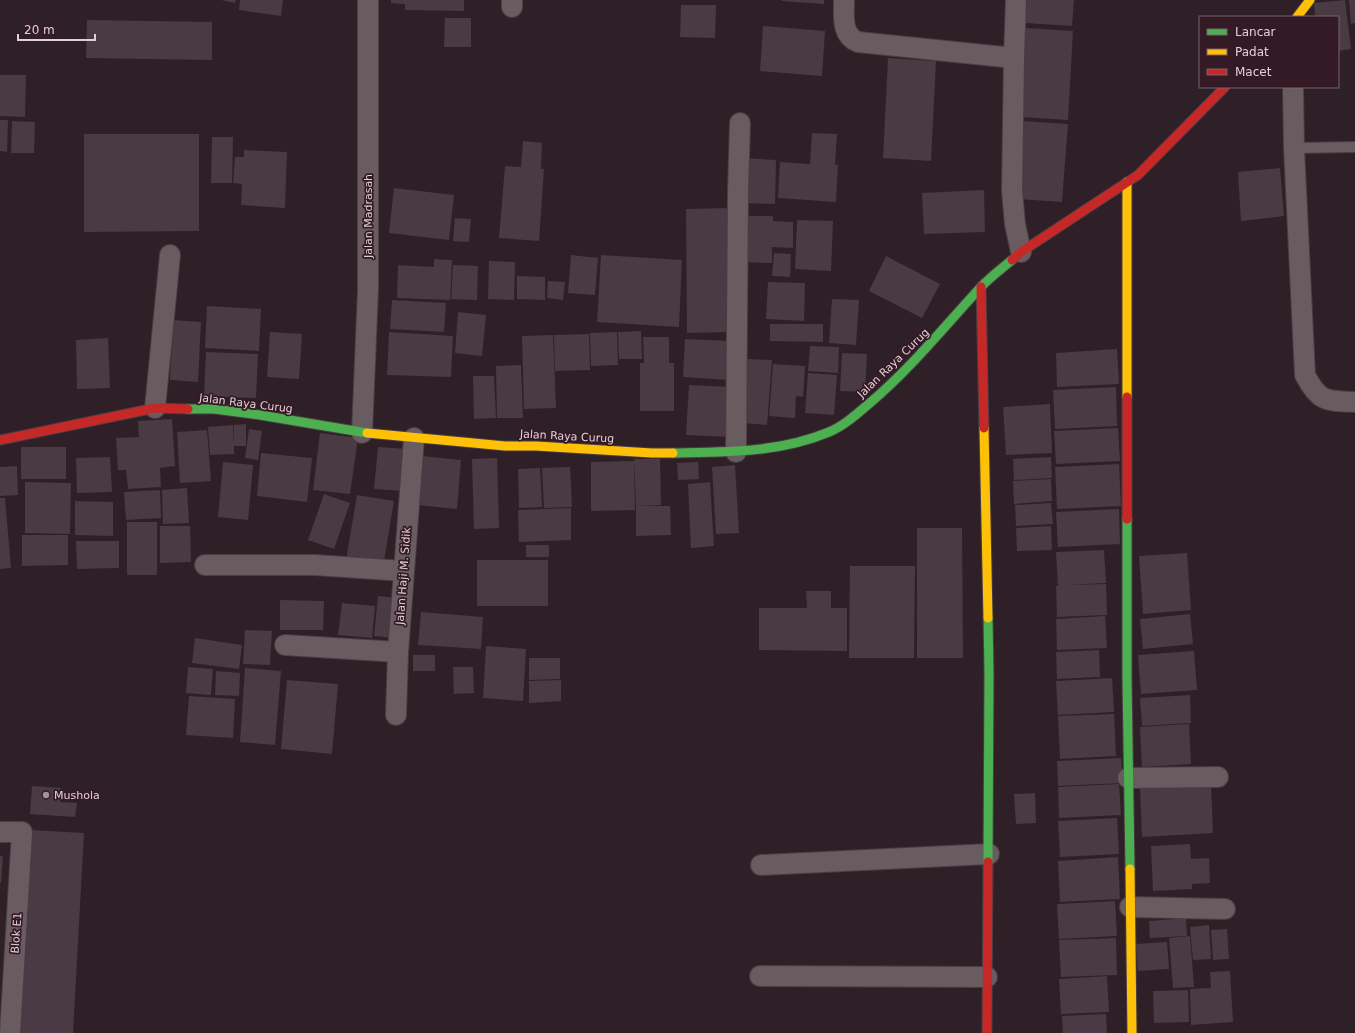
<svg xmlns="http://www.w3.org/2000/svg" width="1355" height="1033" viewBox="0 0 1355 1033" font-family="'DejaVu Sans',sans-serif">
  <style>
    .building { fill: #493a43 }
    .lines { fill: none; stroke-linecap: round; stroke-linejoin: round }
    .lane-casing { stroke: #4a3d43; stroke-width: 12 }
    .street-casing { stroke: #4a3d43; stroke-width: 22 }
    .fast-casing { stroke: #4a3d43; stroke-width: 11 }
    .slow-casing { stroke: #4a3d43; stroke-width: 11 }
    .jam-casing { stroke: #4a3d43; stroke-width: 11 }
    .lane { stroke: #685c61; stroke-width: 10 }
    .street { stroke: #685c61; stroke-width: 20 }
    .fast { stroke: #4caf50; stroke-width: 9 }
    .slow { stroke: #ffc107; stroke-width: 9 }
    .jam { stroke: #c62828; stroke-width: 9 }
    .poi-dot { fill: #a29298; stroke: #341a25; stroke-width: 1.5 }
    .labels { text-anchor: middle; stroke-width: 3.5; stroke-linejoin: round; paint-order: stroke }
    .street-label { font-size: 11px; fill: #e1cfd6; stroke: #341a25 }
    .poi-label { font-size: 11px; fill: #e1cfd6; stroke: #341a25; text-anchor: start }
  </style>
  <rect width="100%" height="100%" fill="#2e2026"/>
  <!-- building -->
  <g class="building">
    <polygon points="221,0 236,0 235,3"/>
    <polygon points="240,0 283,0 281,16 239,10"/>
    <polygon points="391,0 464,0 464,11 405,10 405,4 391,3"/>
    <polygon points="782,0 824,0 824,4 782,1"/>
    <polygon points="1027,0 1074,0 1072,26 1025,23"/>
    <polygon points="1345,0 1351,49 1338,51 1338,17 1315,17 1314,3"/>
    <polygon points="1349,0 1355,0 1355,23 1351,24"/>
    <polygon points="681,5 716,5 715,38 680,37"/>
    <polygon points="445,18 471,18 471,47 444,47"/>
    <polygon points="87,20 212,22 212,60 86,58"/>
    <polygon points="763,26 825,31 822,76 760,71"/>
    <polygon points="1026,28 1073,31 1068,120 1021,117"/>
    <polygon points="888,58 936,61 931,161 883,158"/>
    <polygon points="0,75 26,75 25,117 0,116"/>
    <polygon points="0,120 8,120 7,152 0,151"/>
    <polygon points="12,121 35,122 34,153 11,153"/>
    <polygon points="1023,121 1068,124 1062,202 1018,199"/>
    <polygon points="812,133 837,134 835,165 838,165 836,202 778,198 780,162 810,164"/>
    <polygon points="84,134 199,134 199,231 84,232"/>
    <polygon points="212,137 233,137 232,183 211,183"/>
    <polygon points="523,141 542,143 541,169 544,169 539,241 499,238 505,166 521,167"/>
    <polygon points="244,150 287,152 285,208 241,205 242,184 233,183 235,157 244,157"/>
    <polygon points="743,158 776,160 775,204 741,203"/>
    <polygon points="1280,168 1284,216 1241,221 1238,172"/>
    <polygon points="394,188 454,195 449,240 389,233"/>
    <polygon points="984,190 985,232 924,234 922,193"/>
    <polygon points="730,208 732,332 687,333 686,209"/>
    <polygon points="743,216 773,216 773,221 793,222 793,248 772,247 772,263 742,262"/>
    <polygon points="455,218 471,219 469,242 453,241"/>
    <polygon points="797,220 833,221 831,271 795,269"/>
    <polygon points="774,253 791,254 790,277 772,276"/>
    <polygon points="571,255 598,258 595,295 568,293"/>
    <polygon points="601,255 682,260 679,327 597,322"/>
    <polygon points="886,256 940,284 922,318 869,291"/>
    <polygon points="434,259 452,260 450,300 397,298 398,265 434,267"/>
    <polygon points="489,261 515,262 514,300 488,299"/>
    <polygon points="453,265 478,266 477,300 451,299"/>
    <polygon points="517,276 545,277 545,300 517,299"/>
    <polygon points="548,281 565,282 563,300 547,298"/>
    <polygon points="768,282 805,283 804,321 766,319"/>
    <polygon points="832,299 859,300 856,345 829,343"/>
    <polygon points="392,300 446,303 444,332 390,329"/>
    <polygon points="207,306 261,309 259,351 205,348"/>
    <polygon points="458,312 486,315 482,356 455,353"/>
    <polygon points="173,320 201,322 198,382 170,380"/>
    <polygon points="770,324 823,324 823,342 770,341"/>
    <polygon points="641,331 642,359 619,359 618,332"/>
    <polygon points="270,332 302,334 299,379 267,377"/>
    <polygon points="389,332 453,336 451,377 387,375"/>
    <polygon points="617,332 618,365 591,366 590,333"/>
    <polygon points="589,334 590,370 555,371 554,335"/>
    <polygon points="553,335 556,408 524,409 522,336"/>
    <polygon points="643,337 669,337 669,363 674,363 674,411 640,411 640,363 644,363"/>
    <polygon points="108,338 110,388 77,389 76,340"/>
    <polygon points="685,339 730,341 728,380 683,377"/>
    <polygon points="810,346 839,347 838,373 808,371"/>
    <polygon points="1117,349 1119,384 1057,387 1056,353"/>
    <polygon points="206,352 258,354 256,398 204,396"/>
    <polygon points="842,353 867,354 865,392 840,391"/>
    <polygon points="747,359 772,360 767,425 743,423"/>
    <polygon points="773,364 805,366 803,397 796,396 795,418 769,416"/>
    <polygon points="521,365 523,418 497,418 496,366"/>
    <polygon points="808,373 837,375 834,415 805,413"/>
    <polygon points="473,376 494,376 496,418 474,419"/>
    <polygon points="689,385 733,387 731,437 686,435"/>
    <polygon points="1116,387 1117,426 1055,429 1053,390"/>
    <polygon points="1050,404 1052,453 1006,455 1003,407"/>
    <polygon points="172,419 175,466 160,468 161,487 128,489 126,470 118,470 116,438 139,437 138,421"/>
    <polygon points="246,424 246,446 234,446 234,454 210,455 208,427 233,425 234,443 234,425"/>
    <polygon points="1118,428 1120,461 1056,464 1054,431"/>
    <polygon points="249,429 262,431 258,460 245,458"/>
    <polygon points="207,430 211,481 180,483 177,432"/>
    <polygon points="320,433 358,438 350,494 313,490"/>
    <rect x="21" y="447" width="45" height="32"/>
    <polygon points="378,447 408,449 405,491 374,489"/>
    <polygon points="261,453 312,458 307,502 257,496"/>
    <polygon points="422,456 461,460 457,509 418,505"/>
    <polygon points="110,457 112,492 77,493 76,458"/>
    <polygon points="1051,457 1052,478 1014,480 1013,459"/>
    <polygon points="497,458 499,528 474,529 472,459"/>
    <polygon points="634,459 660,459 661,505 636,506"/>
    <polygon points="634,461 635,510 591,511 591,462"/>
    <polygon points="223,462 253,465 248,520 218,517"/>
    <polygon points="698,462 699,479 678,480 677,463"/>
    <polygon points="1119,464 1121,506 1057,509 1055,467"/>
    <polygon points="735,465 739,533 716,534 712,467"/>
    <polygon points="17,466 18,495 0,496 0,467"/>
    <polygon points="570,467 572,507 544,508 542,468"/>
    <polygon points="540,468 542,507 519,508 518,469"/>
    <polygon points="1051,479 1052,501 1014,504 1013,481"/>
    <polygon points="25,482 71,483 70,534 25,533"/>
    <polygon points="710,482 714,546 691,548 688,484"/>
    <polygon points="187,488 189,523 163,524 162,490"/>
    <polygon points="160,490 161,518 126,520 124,492"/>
    <polygon points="324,494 350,503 334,549 308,540"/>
    <polygon points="357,495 394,501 383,567 346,560"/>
    <polygon points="0,498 5,498 11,568 0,569"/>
    <polygon points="75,501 113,502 113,536 75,535"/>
    <polygon points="1051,503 1053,524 1016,526 1015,505"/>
    <polygon points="636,506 670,506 671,535 636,536"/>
    <polygon points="571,508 571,540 519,542 518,510"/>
    <polygon points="1119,509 1120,544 1058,547 1056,512"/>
    <rect x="127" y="522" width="30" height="53"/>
    <polygon points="160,526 190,526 191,562 160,563"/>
    <polygon points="1051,526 1052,550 1017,551 1016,528"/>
    <polygon points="917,528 962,528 963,658 917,658"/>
    <polygon points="22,535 68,535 68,565 22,566"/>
    <polygon points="76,541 119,541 119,568 77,569"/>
    <rect x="526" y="545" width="23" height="12"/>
    <polygon points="1104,550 1106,583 1065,585 1106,584 1107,615 1057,617 1056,586 1058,586 1056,552"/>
    <polygon points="1187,553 1191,610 1143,614 1139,556"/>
    <rect x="477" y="560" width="71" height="46"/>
    <polygon points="850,566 915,566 914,658 849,658"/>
    <polygon points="806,591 831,591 831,608 847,608 847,651 759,650 759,608 807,608"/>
    <polygon points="378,596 398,598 394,638 374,636"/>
    <polygon points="280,600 324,601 323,630 280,630"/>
    <polygon points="342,603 375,606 372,638 338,635"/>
    <polygon points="421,612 483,617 481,649 418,645"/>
    <polygon points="1190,614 1193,644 1143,649 1140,619"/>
    <polygon points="1105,616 1107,648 1057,650 1056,619"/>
    <polygon points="245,630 272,631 270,665 243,664"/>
    <polygon points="195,638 242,645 239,669 192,663"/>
    <polygon points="486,646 526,649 523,701 483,698"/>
    <polygon points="1099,650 1100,677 1057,679 1056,652"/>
    <polygon points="1194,651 1197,690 1141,694 1138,655"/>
    <rect x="413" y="655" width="22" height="16"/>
    <polygon points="529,658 560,658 560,679 529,680"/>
    <polygon points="188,667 213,669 211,695 186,693"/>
    <polygon points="453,667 473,667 474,693 454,694"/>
    <polygon points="245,668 281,671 275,745 240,742"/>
    <polygon points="216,671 240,673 239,696 215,695"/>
    <polygon points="1112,678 1114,712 1058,715 1056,681"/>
    <polygon points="287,680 338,684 332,754 281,749"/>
    <polygon points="561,680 561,701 529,703 529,681"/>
    <polygon points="1190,695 1191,723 1142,726 1140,698"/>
    <polygon points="189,696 235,699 233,738 186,735"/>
    <polygon points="1114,714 1116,756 1060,759 1058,716"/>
    <polygon points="1189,724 1191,764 1142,767 1140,727"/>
    <polygon points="1121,758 1123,783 1058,786 1057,761"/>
    <polygon points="1119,784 1121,815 1059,818 1058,787"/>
    <polygon points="1211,785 1213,833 1142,837 1140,788"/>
    <polygon points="32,786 61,788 60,802 77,803 75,817 30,814"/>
    <polygon points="1035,793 1036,823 1016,824 1014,794"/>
    <polygon points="1117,818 1119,854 1060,857 1058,821"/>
    <polygon points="31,830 84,833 73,1033 19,1033"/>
    <polygon points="1190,844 1191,859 1209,858 1210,883 1192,884 1192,889 1153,891 1151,846"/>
    <polygon points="0,856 3,856 1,883 0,883"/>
    <polygon points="1118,857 1120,899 1060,902 1058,861"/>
    <polygon points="1115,901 1117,936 1059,939 1057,904"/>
    <polygon points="1186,918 1187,936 1150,938 1149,921"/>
    <polygon points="1209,925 1211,959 1193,960 1190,927"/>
    <polygon points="1227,929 1229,959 1213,960 1211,930"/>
    <polygon points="1190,936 1194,987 1173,988 1169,938"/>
    <polygon points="1116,938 1117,975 1061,977 1059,940"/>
    <polygon points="1167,942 1169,969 1138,971 1136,944"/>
    <polygon points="1230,971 1233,1022 1191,1025 1190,989 1211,988 1210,972"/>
    <polygon points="1107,976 1109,1012 1061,1014 1059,979"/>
    <polygon points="1188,990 1189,1022 1154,1023 1153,991"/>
    <polygon points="1106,1014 1107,1033 1063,1033 1062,1016"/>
  </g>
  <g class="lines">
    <defs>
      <polyline id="lane" points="1294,148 1355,147"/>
      <g id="street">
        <path d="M844,0C844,16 841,35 858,42L1014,58"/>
        <polyline points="1016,0 1014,58 1012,191 1015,224 1021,252"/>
        <polyline points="512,7 512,0"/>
        <path d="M1293,87L1294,148L1305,375C1319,402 1326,401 1355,402"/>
        <polyline points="155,408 170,255"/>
        <polyline points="362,433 368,290 368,0"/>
        <polyline points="736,452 738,191 740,123"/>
        <polyline points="205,565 315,565 404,571"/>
        <polyline points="285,645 398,652"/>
        <polyline points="396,715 398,652 414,438"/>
        <polyline points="1128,778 1218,777"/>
        <polyline points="0,832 22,832 10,1033"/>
        <polyline points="761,865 989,854"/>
        <polyline points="1130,907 1225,909"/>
        <polyline points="760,976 987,977"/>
      </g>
      <g id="fast">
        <polyline points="188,409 214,409 260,415 367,433"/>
        <path d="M673,453C725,452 779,453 829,432C844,426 858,413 871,402C911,368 944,327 980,288C989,278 1001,269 1012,260"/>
        <polyline points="1127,519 1127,678 1130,869"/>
        <polyline points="988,618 989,673 988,862"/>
      </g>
      <g id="slow">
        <polyline points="1297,17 1310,0"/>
        <polyline points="1127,182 1127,397"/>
        <polyline points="984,428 988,618"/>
        <polyline points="367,433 505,446 536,446 652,453 673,453"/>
        <polyline points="1130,869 1132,1033"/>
      </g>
      <g id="jam">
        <polyline points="1012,260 1021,252 1138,175 1225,87"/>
        <polyline points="981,287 984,428"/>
        <polyline points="1127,397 1127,519"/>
        <polyline points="0,440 155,408 188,409"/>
        <polyline points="987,1033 988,862"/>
      </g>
    </defs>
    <!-- lane casing -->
    <use href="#lane" class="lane-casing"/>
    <!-- street casing -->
    <use href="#street" class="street-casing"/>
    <!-- fast casing -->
    <use href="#fast" class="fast-casing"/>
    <!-- slow casing -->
    <use href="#slow" class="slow-casing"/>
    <!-- jam casing -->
    <use href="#jam" class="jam-casing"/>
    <!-- lane -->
    <use href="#lane" class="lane"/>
    <!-- street -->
    <use href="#street" class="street"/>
    <!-- fast -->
    <use href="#fast" class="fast"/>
    <!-- slow -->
    <use href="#slow" class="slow"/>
    <!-- jam -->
    <use href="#jam" class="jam"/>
  </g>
  <!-- markers -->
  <circle class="poi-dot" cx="46" cy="795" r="4"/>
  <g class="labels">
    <!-- street labels -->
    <g class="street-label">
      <text transform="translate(368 216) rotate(-90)" y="4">Jalan Madrasah</text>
      <text transform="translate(893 363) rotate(-44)" y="4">Jalan Raya Curug</text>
      <text transform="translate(246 403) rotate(7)" y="4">Jalan Raya Curug</text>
      <text transform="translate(567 436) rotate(3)" y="4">Jalan Raya Curug</text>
      <text transform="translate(403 576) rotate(-86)" y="4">Jalan Haji M. Sidik</text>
      <text transform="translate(16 933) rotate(-86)" y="4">Blok E1</text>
    </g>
    <!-- poi labels -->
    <g class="poi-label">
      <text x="54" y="799">Mushola</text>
    </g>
  </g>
  <!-- legend -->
  <rect x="1199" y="16" width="140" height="72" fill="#341a25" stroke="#79626c"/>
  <rect x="1207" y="29" width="20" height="6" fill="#4caf50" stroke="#79626c"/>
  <text x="1235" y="36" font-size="12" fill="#e1cfd6">Lancar</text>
  <rect x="1207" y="49" width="20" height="6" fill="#ffc107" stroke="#79626c"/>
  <text x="1235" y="56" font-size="12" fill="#e1cfd6">Padat</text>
  <rect x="1207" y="69" width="20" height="6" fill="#c62828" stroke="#79626c"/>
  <text x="1235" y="76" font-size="12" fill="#e1cfd6">Macet</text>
  <!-- scale -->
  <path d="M18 34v6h77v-6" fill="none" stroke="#e1cfd6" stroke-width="2"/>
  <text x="24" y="34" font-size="12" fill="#e1cfd6" stroke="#341a25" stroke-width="3" paint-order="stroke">20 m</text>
</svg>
